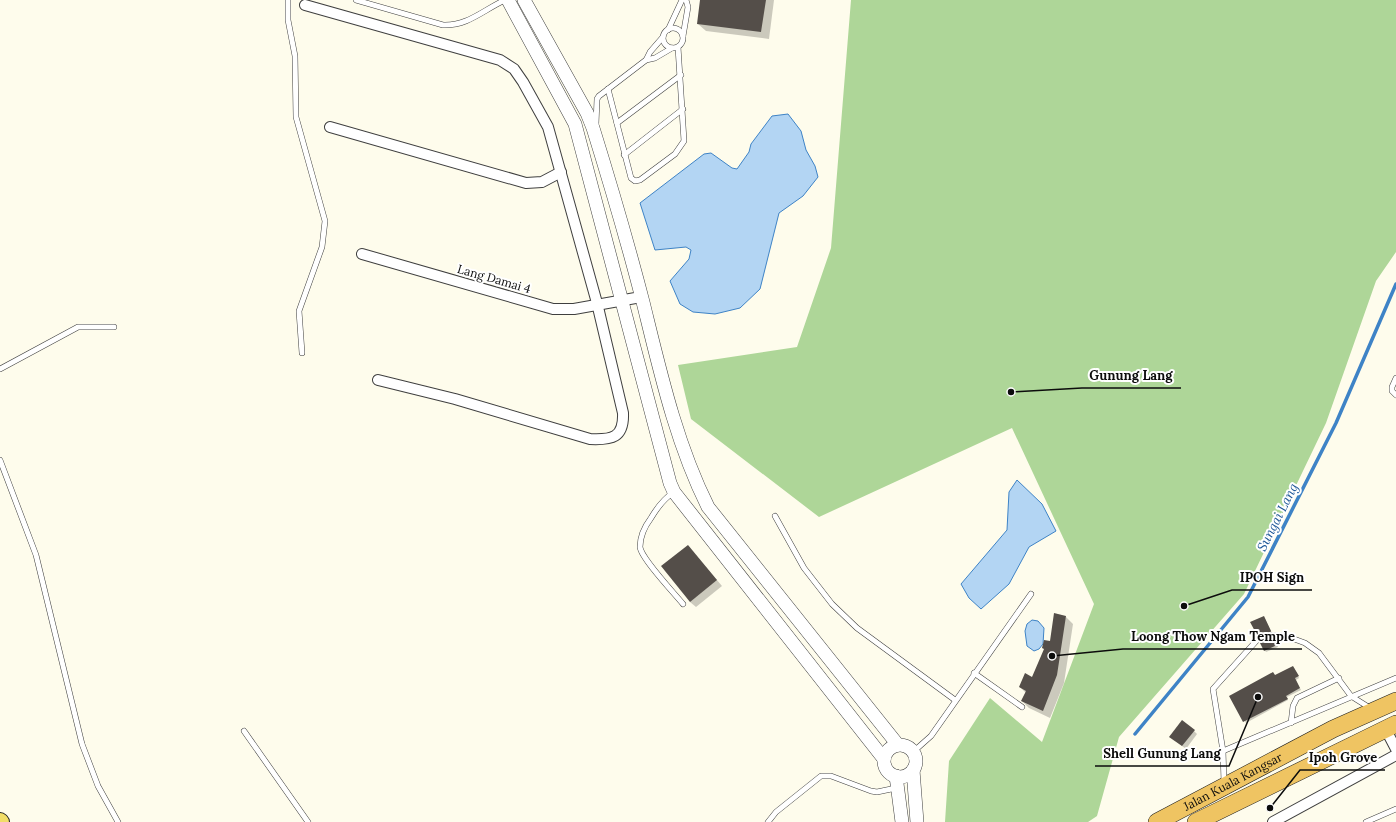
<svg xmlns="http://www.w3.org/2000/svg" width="1396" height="822" viewBox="0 0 1396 822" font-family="Lora,serif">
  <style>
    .forest { fill: #aed698 }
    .water { fill: #b3d5f3; stroke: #3e83c6 }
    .shadow { fill: #0003 }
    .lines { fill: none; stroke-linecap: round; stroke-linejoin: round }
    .stream { stroke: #3e83c6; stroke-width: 3.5 }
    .building { fill: #544e49 }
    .service-casing { stroke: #3f3f3f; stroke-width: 6 }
    .minor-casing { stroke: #3f3f3f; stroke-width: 12 }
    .tertiary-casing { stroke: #3f3f3f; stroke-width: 14 }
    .primary-casing { stroke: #1d1d1d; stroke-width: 18 }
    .trunk-casing { stroke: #1d1d1d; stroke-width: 18 }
    .service { stroke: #fff; stroke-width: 5 }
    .minor { stroke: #fff; stroke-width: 10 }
    .tertiary { stroke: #fff; stroke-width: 13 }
    .primary { stroke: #f1dd68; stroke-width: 16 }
    .trunk { stroke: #efc462; stroke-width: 17 }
    .labels { text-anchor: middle; stroke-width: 4; stroke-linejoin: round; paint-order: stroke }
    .street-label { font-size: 12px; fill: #0c0c0c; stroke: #fff }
    .water-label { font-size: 13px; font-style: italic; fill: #1c5697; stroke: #fff }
    .leader { fill: none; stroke: #0c0c0c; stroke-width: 1.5 }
    .callout-dot { fill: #0c0c0c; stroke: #fff; stroke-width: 1.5 }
    .callout-label { font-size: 13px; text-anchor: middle; font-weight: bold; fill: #0c0c0c; stroke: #fff; stroke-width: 4; stroke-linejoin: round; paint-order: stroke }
  </style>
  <rect width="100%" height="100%" fill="#fefcec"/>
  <!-- forest -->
  <polygon class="forest" points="851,0 1396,0 1396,252 1376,281 1326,423 1244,594 1119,737 1097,816 1088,822 945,822 949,761 990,698 1042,742 1094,604 1012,428 819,517 691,419 678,365 797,347 831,248"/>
  <!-- water -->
  <g class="water">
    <polygon points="788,114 801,131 806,150 815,166 818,177 803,196 779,213 760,289 740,308 715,314 693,312 680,304 670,281 689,259 691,250 686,247 655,250 640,203 704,154 711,153 732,168 737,169 749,152 751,144 772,116"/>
    <polygon points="1017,480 1042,504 1056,531 1029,547 1009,584 981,609 969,598 961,584 1007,530 1009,492"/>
    <polygon points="1032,620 1038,621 1044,628 1043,644 1039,649 1034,651 1027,646 1025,631 1027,624"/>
  </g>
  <!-- shadow -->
  <g class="shadow">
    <polygon points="701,0 774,0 769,39 706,31 698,24"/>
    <polygon points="688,546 722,586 696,607 690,602"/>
    <polygon points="1066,617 1073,624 1064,683 1050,718 1029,708 1022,701 1026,693 1020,687 1032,678"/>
    <polygon points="1265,619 1272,633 1269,638 1276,642 1278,647 1266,652 1261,643 1263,638 1257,635"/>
    <polygon points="1294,668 1299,678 1296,680 1301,690 1287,697 1288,700 1246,723 1230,696"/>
    <polygon points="1194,731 1197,734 1186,749 1174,740"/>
  </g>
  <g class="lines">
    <!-- stream -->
    <polyline class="stream" points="1135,734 1248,597 1336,423 1396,284"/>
  </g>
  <!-- building -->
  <g class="building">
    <polygon points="700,0 766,0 761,32 697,24"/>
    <polygon points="688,545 717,580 690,602 661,566"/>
    <polygon points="1054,613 1066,616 1057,675 1043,711 1021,701 1026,691 1019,687 1025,673 1032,677 1044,649 1042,648 1044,640 1050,641"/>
    <polygon points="1264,616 1271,631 1268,636 1274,639 1277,645 1264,651 1260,643 1262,637 1257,635 1250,622"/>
    <polygon points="1293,666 1299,676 1295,678 1300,688 1286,696 1288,699 1243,722 1229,696 1273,672 1275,675"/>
    <polygon points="1182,720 1195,730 1182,746 1169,737"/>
  </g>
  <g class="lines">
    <defs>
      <g id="service">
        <polyline points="288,0 288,20 295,56 296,117 325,221 322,247 299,311 302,353"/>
        <path d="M356,0L443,25C468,26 483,10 505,0"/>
        <circle cx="673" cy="38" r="10"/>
        <polyline points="668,30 682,0"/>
        <polyline points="683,36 688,7 686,0"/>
        <polyline points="646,60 650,52 663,37"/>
        <polyline points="608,89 631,178 635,181 640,180 675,154 684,141 678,47"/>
        <polyline points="617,123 681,75"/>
        <polyline points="596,124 597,99 599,96 646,60 655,58 672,48"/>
        <polyline points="624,155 683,109"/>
        <polyline points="0,369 78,327 114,327"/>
        <polyline points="1396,378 1392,387 1392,391 1396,395"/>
        <polyline points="0,460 36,555 82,744 98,786 118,822"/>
        <path d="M673,493C663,499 657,508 651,518C645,526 640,537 640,547C641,558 674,593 683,604"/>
        <polyline points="775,516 804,568 832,604 857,628 955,700"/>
        <polyline points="1272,635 1286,636 1305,643 1319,653 1351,696 1370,708"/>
        <polyline points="974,673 1022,707"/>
        <polyline points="1291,723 1293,706 1297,698 1339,678"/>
        <polyline points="244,731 308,822"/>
        <polyline points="1223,751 1396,678"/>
        <polyline points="913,752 931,736 1031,594"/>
        <polyline points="1224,782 1223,751 1213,689 1258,639"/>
        <polyline points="768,822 776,812 821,776 831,776 871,791 877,792 896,788"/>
        <polyline points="1366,822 1396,809"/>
      </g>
      <g id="minor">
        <path d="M305,5L500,60L514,69L523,82L548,127L597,303L623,413C624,438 612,440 590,439L455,399L378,380"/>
        <polyline points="330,127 526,183 542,182 561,172"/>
        <polyline points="362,254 553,309 574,309 641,297"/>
        <polyline points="1385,728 1396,749"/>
        <polyline points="1273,822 1396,755"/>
      </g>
      <g id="tertiary">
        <polyline points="508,0 575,124 670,483 674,492 884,759"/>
        <path d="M524,0L587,113L593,128C611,186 628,244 643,302C660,371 676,443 708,507L898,745"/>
        <circle cx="900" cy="761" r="16"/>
        <polyline points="913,770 917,822"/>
        <polyline points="896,776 902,822"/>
      </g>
      <polyline id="primary" points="0,821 1,822"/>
      <g id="trunk">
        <path id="s1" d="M1157,822L1333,729L1396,701"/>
        <polyline points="1196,822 1396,724"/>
      </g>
    </defs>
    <!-- service casing -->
    <use href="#service" class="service-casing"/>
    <!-- minor casing -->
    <use href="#minor" class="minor-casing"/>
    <!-- tertiary casing -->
    <use href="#tertiary" class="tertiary-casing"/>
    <!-- primary casing -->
    <use href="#primary" class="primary-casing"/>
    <!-- trunk casing -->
    <use href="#trunk" class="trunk-casing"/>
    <!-- service -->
    <use href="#service" class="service"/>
    <!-- minor -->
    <use href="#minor" class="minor"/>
    <!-- tertiary -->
    <use href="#tertiary" class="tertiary"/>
    <!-- primary -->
    <use href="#primary" class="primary"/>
    <!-- trunk -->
    <use href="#trunk" class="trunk"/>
  </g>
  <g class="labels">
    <!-- street labels -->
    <g class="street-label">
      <text transform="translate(494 279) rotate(16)" y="4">Lang Damai 4</text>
      <text dy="4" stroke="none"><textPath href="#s1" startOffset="86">Jalan Kuala Kangsar</textPath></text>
    </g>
    <!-- water labels -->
    <g class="water-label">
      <text transform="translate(1277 517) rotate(-63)" y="5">Sungai Lang</text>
    </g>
  </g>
  <!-- callouts -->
  <path class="leader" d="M1011 392L1082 388H1181M1184 606L1232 590H1312M1052 656L1123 649H1302M1258 697L1229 766H1095M1270 808L1300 770H1385"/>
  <g class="callout-dot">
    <circle cx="1011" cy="392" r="4"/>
    <circle cx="1184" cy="606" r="4"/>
    <circle cx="1052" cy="656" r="4"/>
    <circle cx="1258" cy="697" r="4"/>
    <circle cx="1270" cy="808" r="4"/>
  </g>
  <g class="callout-label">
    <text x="1131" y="380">Gunung Lang</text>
    <text x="1272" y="582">IPOH Sign</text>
    <text x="1213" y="641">Loong Thow Ngam Temple</text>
    <text x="1162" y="758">Shell Gunung Lang</text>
    <text x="1343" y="762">Ipoh Grove</text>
  </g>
</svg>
